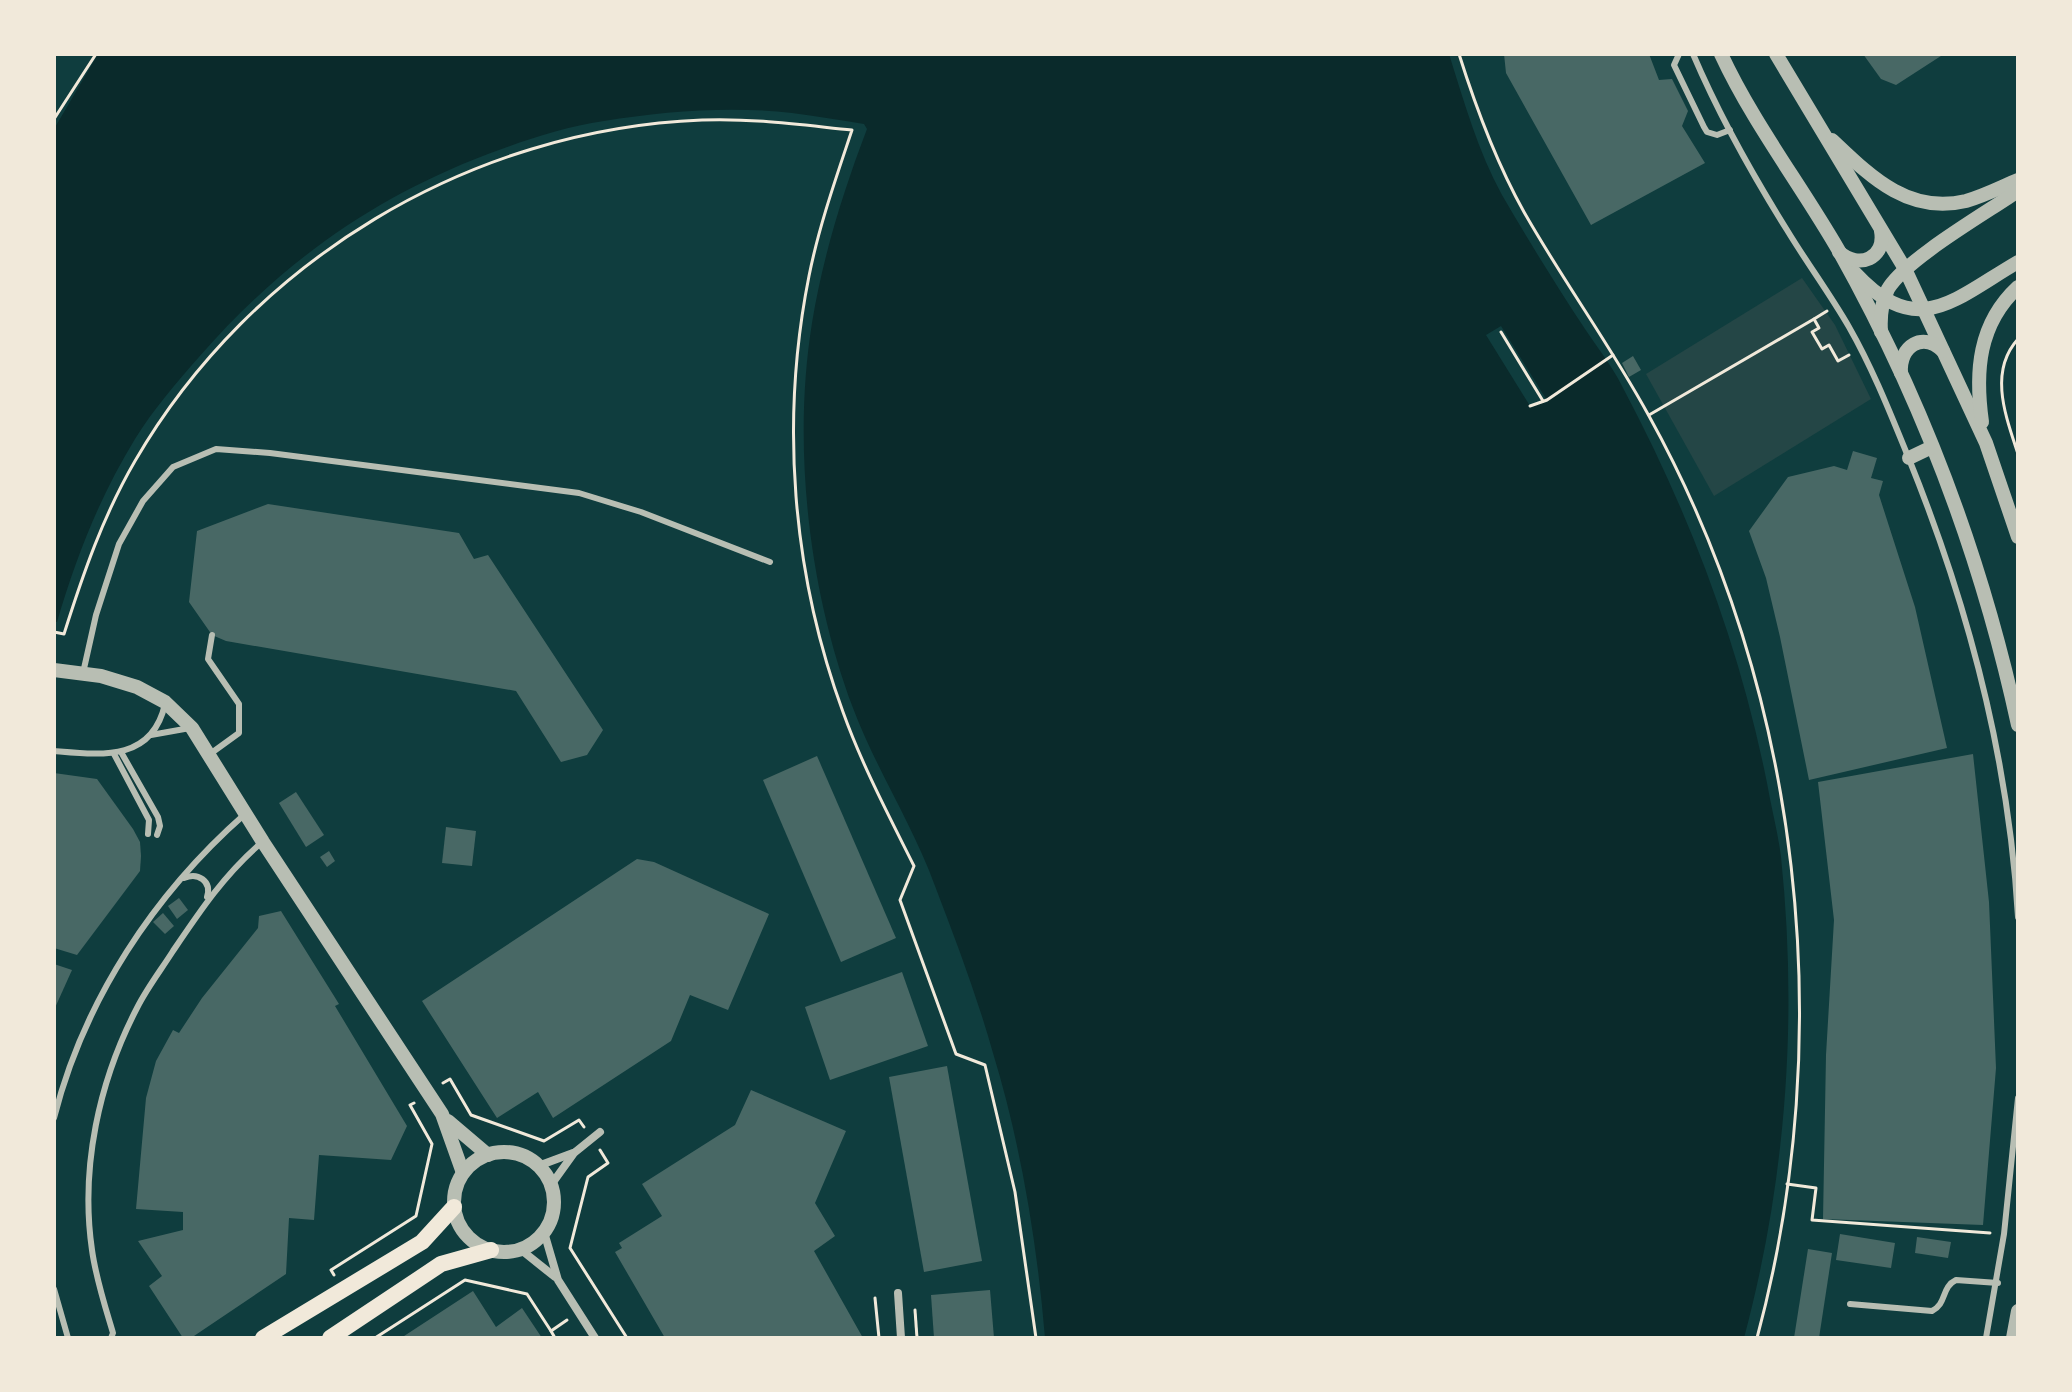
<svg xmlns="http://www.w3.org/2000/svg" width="2072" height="1392" viewBox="0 0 2072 1392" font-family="'Noto Sans',sans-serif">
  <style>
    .green { fill: #244646 }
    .water { fill: #0a2a2b }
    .pier { fill: #0f3d3e }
    .building { fill: #486865 }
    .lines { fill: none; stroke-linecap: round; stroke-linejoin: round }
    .path { stroke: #f1e9da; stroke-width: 3 }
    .service { stroke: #b8beb3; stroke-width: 6 }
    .minor { stroke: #b8beb3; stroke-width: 8 }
    .tertiary { stroke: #b8beb3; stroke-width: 14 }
    .secondary { stroke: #f1e9da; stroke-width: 16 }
  </style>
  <rect width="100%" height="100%" fill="#0f3d3e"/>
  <!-- green -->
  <polygon class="green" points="1802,278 1835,325 1871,399 1714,496 1646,374"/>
  <!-- water -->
  <path class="water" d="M98,54H1449C1464,102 1478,151 1502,195C1528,240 1556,285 1585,329C1597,347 1612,366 1622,386C1689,512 1739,643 1767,783C1771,807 1778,832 1781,857C1798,1020 1786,1180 1744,1338H1045C1037,1242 1021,1145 993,1053C977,996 956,941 935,886C913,825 876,769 853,708C809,591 792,447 812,323C823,256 843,192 867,129L864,124C840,120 816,116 792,113C731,106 665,111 604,121C564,127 525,140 488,154C372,198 280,264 199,357C176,383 153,410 135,439C100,496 76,557 57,622L54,621V129Z"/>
  <!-- pier -->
  <polygon class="pier" points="1501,326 1548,402 1530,406 1486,335"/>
  <!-- building -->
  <g class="building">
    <polygon points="1504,54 1649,54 1659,80 1672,79 1688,111 1682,126 1705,163 1591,225 1506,73"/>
    <polygon points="1863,54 1944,54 1896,85 1881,79"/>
    <polygon points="1633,356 1641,370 1629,377 1622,363"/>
    <polygon points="1853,451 1877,458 1871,478 1883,481 1879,495 1915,607 1947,748 1809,780 1780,637 1766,578 1749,531 1788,477 1834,466 1847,470"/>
    <polygon points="268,504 459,533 474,559 488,555 603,730 587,755 561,762 516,691 226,641 212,635 189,602 197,531"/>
    <polygon points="1973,754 1989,902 1996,1068 1983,1225 1823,1219 1826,1055 1834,920 1818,782"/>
    <polygon points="817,756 896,938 841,962 763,780"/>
    <polygon points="54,773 97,779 133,829 140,842 141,856 140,871 77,955 54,948"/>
    <polygon points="296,792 324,835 306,847 279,803"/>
    <polygon points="446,827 476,831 472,866 442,863"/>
    <polygon points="329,851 335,861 327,867 320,857"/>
    <polygon points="637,859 654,862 769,914 728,1010 690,995 671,1041 553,1118 538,1092 497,1118 422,1001"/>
    <polygon points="179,898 188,910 177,919 168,906"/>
    <polygon points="281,911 339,1004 335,1006 407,1126 391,1160 319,1155 314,1220 289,1218 286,1274 191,1338 183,1338 149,1286 162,1276 138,1241 183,1230 183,1212 136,1209 146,1098 156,1061 173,1030 179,1033 202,998 258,928 259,916"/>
    <polygon points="163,913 174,926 165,934 153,922"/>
    <polygon points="54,964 72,970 54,1010"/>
    <polygon points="902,972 928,1046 830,1080 805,1007"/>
    <polygon points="947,1066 982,1261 924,1272 889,1077"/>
    <polygon points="751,1090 846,1131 815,1203 835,1236 814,1251 863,1338 665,1338 615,1252 622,1248 619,1243 662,1216 642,1184 735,1125"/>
    <polygon points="1840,1234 1895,1243 1891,1268 1836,1260"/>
    <polygon points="1917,1237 1951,1242 1948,1258 1915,1253"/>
    <polygon points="1808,1249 1832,1253 1819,1338 1794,1338"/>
    <polygon points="990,1290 994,1338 934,1338 931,1295"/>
    <polygon points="473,1291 496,1327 522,1308 542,1338 401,1338"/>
  </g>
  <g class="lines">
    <!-- path -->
    <g class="path">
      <path d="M1459,54C1476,108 1496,162 1524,212C1563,281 1611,346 1649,416C1802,692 1839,1034 1757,1338"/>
      <polyline points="54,119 96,54"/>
      <polyline points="1827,311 1814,319 1819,328 1812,332 1822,349 1829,345 1838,361 1849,355"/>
      <polyline points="1501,332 1543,401"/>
      <path d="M2018,339C1988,372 2006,417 2018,454"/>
      <polyline points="1530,406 1547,400 1613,355"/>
      <polyline points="1649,415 1814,319"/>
      <path d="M54,632L64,634C83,574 103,516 135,461C251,261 470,129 702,120C752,118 802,125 852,130C836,178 819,226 809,276C780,421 792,573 843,712C862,765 889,816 914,866L900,900L956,1054L985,1065L1015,1192L1036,1338"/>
      <polyline points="443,1083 450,1079 471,1115 544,1141 579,1120 584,1127"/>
      <polyline points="600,1150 608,1163 588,1177 570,1248 627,1338"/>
      <polyline points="1787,1184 1816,1188 1812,1220 1990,1233"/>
      <polyline points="334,1275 331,1270 416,1216 432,1144 410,1105 414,1103"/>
      <polyline points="875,1298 879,1338"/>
      <polyline points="915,1310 917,1338"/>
      <polyline points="375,1338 465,1280 527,1294 551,1331"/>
      <polyline points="555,1338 551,1331 567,1320"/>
    </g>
    <!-- service -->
    <g class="service">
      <polyline points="1679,54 1674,65 1704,127 1707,132 1717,135 1730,130"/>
      <path d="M1693,54C1719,115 1752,174 1787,230C1807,263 1830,294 1849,327C1873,369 1891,415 1909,459C1968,605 2009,760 2018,917"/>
      <polyline points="83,673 96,615 119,544 143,501 173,467 216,449 270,453 579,493 641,512 770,562"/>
      <polyline points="151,735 190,728"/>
      <path d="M54,751C101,755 152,762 165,704"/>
      <polyline points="121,752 158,817 160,826 157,835"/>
      <polyline points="114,754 149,820 148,834"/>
      <polyline points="210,754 239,733 239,704 208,659 212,635"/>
      <path d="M184,878C198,872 212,881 207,897"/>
      <path d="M54,1118C84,1000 154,894 245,814"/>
      <polyline points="54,1289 68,1338"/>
      <path d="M1850,1304L1932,1311C1947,1304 1941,1287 1956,1280L1998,1283"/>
      <path d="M111,1338L113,1333C105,1306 96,1279 92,1250C80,1168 99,1081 137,1008C147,988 161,970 173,951C200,911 224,875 261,843"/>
      <polyline points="1986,1338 2004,1234 2018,1098"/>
    </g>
    <!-- minor -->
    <g class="minor">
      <polyline points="538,1166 573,1153"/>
      <polyline points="551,1185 574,1153 600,1132"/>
      <polyline points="544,1232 558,1280 595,1338"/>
      <polyline points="520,1249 555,1277"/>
      <polyline points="898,1293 901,1338"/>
    </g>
    <!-- tertiary -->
    <g class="tertiary">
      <path d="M1721,54C1753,123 1801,185 1839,251C1922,399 1982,559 2018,725"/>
      <polyline points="1776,54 1905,269 1986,443 2018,537"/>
      <path d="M1832,140C1870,176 1908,215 1966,201C1984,196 2001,187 2018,180"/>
      <path d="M1839,252C1859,270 1886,258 1881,231"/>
      <path d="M1855,273C1918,341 1954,299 2018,262"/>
      <path d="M1881,332C1880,317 1881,303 1888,289C1906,259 1986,213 2018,191"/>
      <path d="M1901,373C1899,346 1923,331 1943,351"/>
      <path d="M1982,422C1975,372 1978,324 2018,287"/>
      <polyline points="1909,458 1932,447"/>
      <polyline points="54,670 101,676 137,687 165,702 192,728 263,842 442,1114 463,1173"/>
      <polyline points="448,1121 488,1155"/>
      <circle cx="504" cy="1202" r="50"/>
      <polyline points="2013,1338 2018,1311"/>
    </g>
    <!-- secondary -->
    <g class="secondary">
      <polyline points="263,1338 422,1242 454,1207"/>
      <polyline points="330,1338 441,1264 491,1250"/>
    </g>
  </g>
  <!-- border -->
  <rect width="2072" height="1392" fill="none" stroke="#f1e9da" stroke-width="112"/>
</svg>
